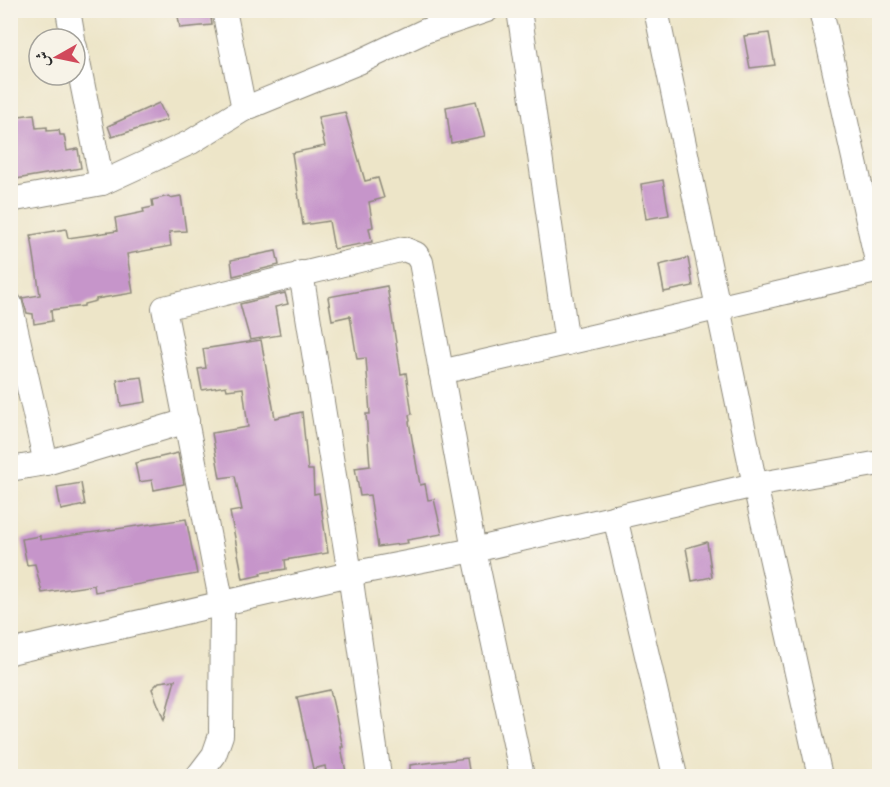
<svg xmlns="http://www.w3.org/2000/svg" width="890" height="787" viewBox="0 0 890 787" font-family="'IM FELL DW Pica',Amiri,serif">
  <style>
    .building { fill: #c695ca }
    .lines { fill: none; stroke-linecap: round; stroke-linejoin: round }
    .minor-casing { stroke: #8c887a; stroke-width: 26 }
    .minor { stroke: #fff; stroke-width: 24 }
  </style>
  <rect width="100%" height="100%" fill="#f7f3e8"/>
  <filter id="ink" filterUnits="userSpaceOnUse"><feTurbulence type="fractalNoise" baseFrequency=".0167" numOctaves="2"/><feDisplacementMap in="SourceGraphic" scale="12" xChannelSelector="R" yChannelSelector="G"/><feConvolveMatrix kernelMatrix="1 2 1 2 8 2 1 2 1" color-interpolation-filters="sRGB"/></filter>
  <filter id="wash" filterUnits="userSpaceOnUse"><feTurbulence type="fractalNoise" baseFrequency=".008" numOctaves="4" result="noise"/><feDisplacementMap in="SourceGraphic" scale="24" xChannelSelector="R" yChannelSelector="G"/><feGaussianBlur stdDeviation="1.35" result="paint"/><feColorMatrix in="noise" values="0 0 0 0 0 0 0 0 0 0 0 0 0 0 0 0 0 1.4 0 .05"/><feComposite in="paint" operator="in"/></filter>
  <g filter="url(#wash)">
    <rect width="100%" height="100%" fill="#ede5c8"/>
    <g id="blocks">
      <!-- building -->
      <g class="building">
        <polygon points="177,10 210,10 212,25 180,28"/>
        <polygon points="769,33 775,65 750,68 744,36"/>
        <polygon points="476,101 485,136 451,143 446,107"/>
        <polygon points="159,103 167,120 112,137 108,126"/>
        <polygon points="345,112 365,181 378,178 384,198 369,202 373,227 369,228 372,242 334,249 329,221 303,225 292,153 325,146 318,117"/>
        <polygon points="34,114 36,128 47,127 47,131 59,130 60,135 64,135 67,151 78,149 81,168 10,180 10,150 16,149 12,117"/>
        <polygon points="663,180 669,215 646,219 641,184"/>
        <polygon points="169,196 170,198 181,196 186,231 169,232 171,246 127,254 133,293 96,299 96,301 84,304 84,306 51,310 52,321 34,324 33,314 27,313 22,298 40,295 31,235 66,229 68,238 117,231 115,218 144,212 143,209 153,207 152,200"/>
        <polygon points="276,251 279,265 233,276 231,260"/>
        <polygon points="688,258 693,286 664,292 659,265"/>
        <polygon points="387,286 401,374 406,373 412,414 409,415 410,421 409,422 420,485 425,484 428,500 434,499 442,534 407,540 408,543 378,547 370,495 360,496 355,468 370,466 366,414 370,414 366,358 357,359 350,316 332,320 328,297"/>
        <polygon points="285,293 288,304 275,307 280,335 250,340 240,304"/>
        <polygon points="261,340 275,418 302,412 308,470 313,470 314,494 319,493 328,553 285,560 286,569 260,573 261,575 243,579 230,512 242,510 235,476 220,478 212,433 248,427 243,388 227,390 226,386 202,390 198,369 206,368 203,349"/>
        <polygon points="142,377 146,402 121,406 117,380"/>
        <polygon points="178,453 184,484 154,490 152,480 139,482 135,463"/>
        <polygon points="81,483 85,505 61,510 57,487"/>
        <polygon points="186,519 197,574 95,592 94,585 42,593 35,564 27,565 22,539 40,536 40,540"/>
        <polygon points="707,542 712,577 692,581 686,548"/>
        <polygon points="175,680 164,720 152,689 159,682"/>
        <polygon points="330,690 343,747 341,747 347,777 327,777 325,766 313,769 297,697"/>
        <polygon points="467,758 470,777 410,777 410,765"/>
      </g>
    </g>
  </g>
  <g filter="url(#ink)">
    <use href="#blocks" fill-opacity="0" stroke="#8c887a" stroke-width="1.5"/>
    <g class="lines">
      <defs>
        <g id="minor">
          <polyline points="68,10 73,39"/>
          <polyline points="224,10 244,109"/>
          <polyline points="519,10 567,343"/>
          <polyline points="656,10 755,485 820,776"/>
          <polyline points="821,10 879,270"/>
          <polyline points="75,47 102,183"/>
          <polyline points="10,200 102,183 191,142 244,109 359,62 425,31 487,10"/>
          <polyline points="301,273 350,574 379,776"/>
          <polyline points="10,304 46,463"/>
          <polyline points="441,372 880,270"/>
          <polyline points="10,469 46,463 187,421"/>
          <polyline points="615,517 675,776"/>
          <polyline points="10,652 350,574 474,550 755,485 880,463"/>
          <polyline points="198,776 214,755 221,735 222,605 164,308 404,249 416,254 421,262 474,550 522,776"/>
        </g>
      </defs>
      <!-- minor casing -->
      <use href="#minor" class="minor-casing"/>
      <!-- minor -->
      <use href="#minor" class="minor"/>
    </g>
  </g>
  <!-- margin -->
  <rect width="890" height="787" fill="none" stroke="#f7f3e8" stroke-width="36"/>
  <!-- north arrow -->
  <g transform="translate(57 57) rotate(261)"><circle r="28" fill="#f7f3e8" stroke="#a5a39c" stroke-width="1.5"/>
  <path d="M0-4.5L10 22L0 15L-10 22Z" fill="#d1495b"/>
  <text y="-9" font-size="16" font-weight="bold" text-anchor="middle" fill="#2b2b2b">ش</text>
  </g>
</svg>
